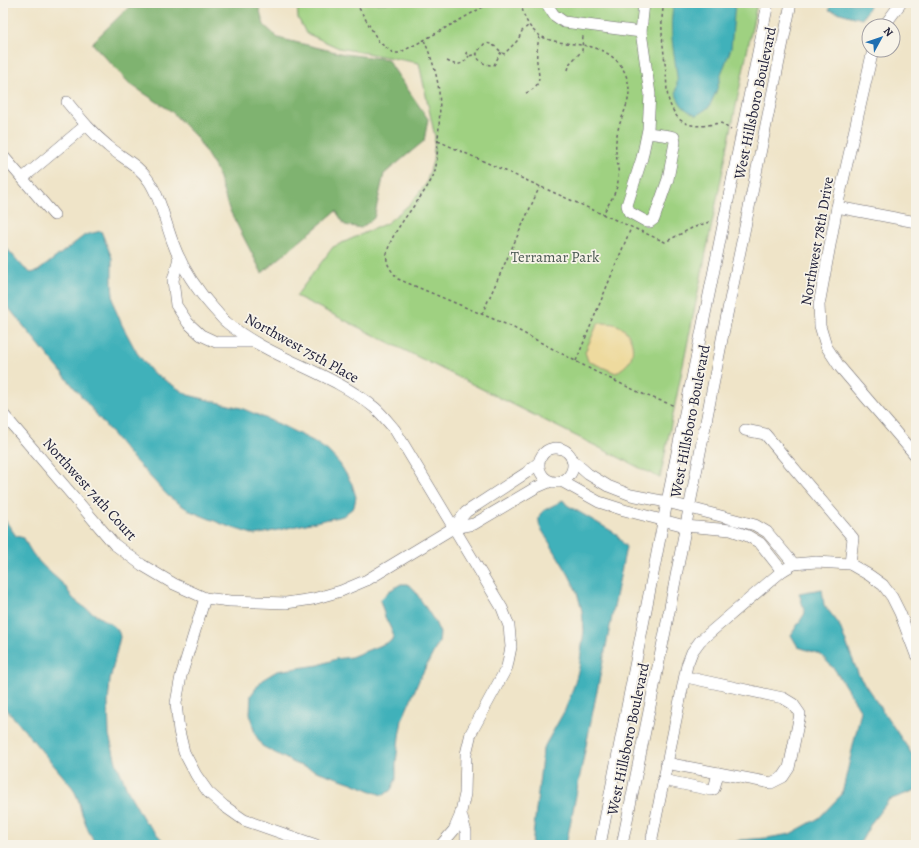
<svg xmlns="http://www.w3.org/2000/svg" width="919" height="848" viewBox="0 0 919 848" font-family="Alegreya,serif">
  <style>
    .green { fill: #9fd181; stroke: #607a5e }
    .forest { fill: #7fb36f; stroke: #506a55 }
    .sand { fill: #eeda9e; stroke: #887e6c }
    .water { fill: #41b1ba; stroke: #326a7a }
    .lines { fill: none; stroke-linecap: round; stroke-linejoin: round }
    .minor-casing { stroke: #6a666c; stroke-width: 12 }
    .path { stroke: #6a666c; stroke-width: 1.5; stroke-dasharray: 3 3; stroke-linecap: butt }
    .minor { stroke: #fff; stroke-width: 11 }
    .labels { text-anchor: middle; stroke-width: 3.5; stroke-linejoin: round; paint-order: stroke }
    .street-label { font-size: 15px; fill: #22223b; stroke: #f7f3e8 }
    .park-label { font-size: 15px; fill: #485750; stroke: #f7f3e8 }
  </style>
  <rect width="100%" height="100%" fill="#f7f3e8"/>
  <filter id="ink" filterUnits="userSpaceOnUse"><feTurbulence type="fractalNoise" baseFrequency=".025" numOctaves="2"/><feDisplacementMap in="SourceGraphic" scale="8" xChannelSelector="R" yChannelSelector="G"/><feConvolveMatrix kernelMatrix="1 2 1 2 8 2 1 2 1" color-interpolation-filters="sRGB"/></filter>
  <filter id="wash" filterUnits="userSpaceOnUse"><feTurbulence type="fractalNoise" baseFrequency=".012" numOctaves="4" result="noise"/><feDisplacementMap in="SourceGraphic" scale="16" xChannelSelector="R" yChannelSelector="G"/><feGaussianBlur stdDeviation="0.9" result="paint"/><feColorMatrix in="noise" values="0 0 0 0 0 0 0 0 0 0 0 0 0 0 0 0 0 1.4 0 .05"/><feComposite in="paint" operator="in"/></filter>
  <g filter="url(#wash)">
    <rect width="100%" height="100%" fill="#efe4c8"/>
    <!-- green -->
    <polygon class="green" points="297,3 757,3 660,478 296,296 333,247 387,223 410,204 426,184 433,161 435,137 419,63 339,48 306,33 298,18"/>
    <!-- forest -->
    <polygon class="forest" points="133,3 262,3 259,8 264,25 278,38 344,54 387,59 428,119 424,141 384,174 374,218 361,228 345,225 336,211 262,273 229,209 216,169 197,138 171,111 130,84 92,43"/>
    <!-- sand -->
    <path class="sand" d="M598,323C603,323 609,323 614,324C629,328 637,346 630,360C627,366 621,369 616,373L588,361L585,352Z"/>
    <!-- water -->
    <g class="water">
      <path d="M674,3H735L731,48L721,75L716,92L709,107L697,115C686,110 683,109 677,97C675,91 678,83 677,76C674,51 668,28 674,3Z"/>
      <polygon points="831,3 871,3 862,19 829,10"/>
      <polygon points="101,231 112,258 112,285 114,306 122,325 137,353 152,372 188,395 241,408 279,424 313,441 328,451 340,464 352,484 356,497 354,507 343,516 255,535 227,526 190,511 168,496 128,453 3,301 3,244 24,268 31,273 38,271 85,235"/>
      <path d="M563,500L567,505L615,533L626,547L566,845H532L543,749L565,710L572,692L579,668L584,630L582,611L577,592L569,575L540,527C536,512 543,511 554,505C557,504 559,502 563,500Z"/>
      <path d="M3,517L16,536L24,538C34,561 46,568 63,584C67,588 69,593 72,597C78,604 91,611 99,617C108,623 119,626 120,637L110,680L108,703L109,735L116,762L129,793L144,820L167,845H96L88,830L81,811L78,799L73,788L3,705Z"/>
      <polygon points="401,584 407,584 413,588 435,622 440,633 439,642 420,678 402,720 399,737 396,763 396,779 391,790 384,795 379,794 352,783 296,764 262,746 255,734 250,714 251,695 262,680 277,671 319,665 336,659 351,657 391,641 393,637 393,633 385,617 380,600 389,591"/>
      <polygon points="822,589 824,605 839,624 859,676 916,760 916,790 889,800 872,822 859,845 729,845 740,840 767,838 790,834 819,818 842,794 861,711 835,670 820,654 798,647 791,635 805,613 799,593"/>
    </g>
  </g>
  <g filter="url(#ink)">
    <g class="lines">
      <defs>
        <g id="minor">
          <polyline points="546,3 554,15 564,22 641,32"/>
          <polyline points="644,3 641,32 650,94 648,129 642,158 627,205 629,212 647,222 650,222 654,219 668,179 675,142 674,137 670,136 648,133"/>
          <polyline points="884,26 901,3"/>
          <polyline points="873,50 837,207 819,305 820,326 826,346 839,366 916,456"/>
          <path d="M67,102C80,118 92,133 108,146C122,158 139,165 149,181C161,199 165,222 173,243C182,268 196,289 214,309C218,313 221,318 226,322C270,359 330,371 375,408C382,414 389,423 395,430L502,608L509,626L511,647L507,667L471,733L466,754L465,794L460,816L454,830L441,845"/>
          <polyline points="3,156 54,215"/>
          <polyline points="23,178 86,125"/>
          <polyline points="837,207 916,222"/>
          <polyline points="179,258 173,280 176,305 188,323 201,335 216,342 254,342"/>
          <polyline points="3,414 114,544 142,565 174,584 205,598 230,601 286,603 313,599 341,591 367,580 453,528 474,524 535,488 549,482"/>
          <polyline points="745,430 765,434 853,538 850,564"/>
          <circle cx="556" cy="465" r="17"/>
          <polyline points="572,460 588,474 608,486 631,495 667,502 755,525 767,532 794,564"/>
          <polyline points="563,482 599,502 624,510 685,526 731,530 748,536 760,543 782,571"/>
          <polyline points="453,528 466,512 526,473 538,463"/>
          <polyline points="205,598 181,676 176,703 179,731 184,752 196,775 208,792 224,806 244,820 316,845"/>
          <polyline points="666,763 771,783 783,777 789,768 800,714 793,704 783,698 686,677"/>
          <polyline points="663,780 711,790 714,789 718,773"/>
          <polyline points="461,814 466,832 466,845"/>
          <polyline points="600,845 667,502 768,3"/>
          <polyline points="622,845 670,607 723,334 791,3"/>
          <polyline points="653,845 652,838 687,665 692,652 700,641 782,571 794,564 816,562 850,564 869,575 883,585 892,597 900,613 916,655"/>
        </g>
      </defs>
      <!-- minor casing -->
      <use href="#minor" class="minor-casing"/>
      <!-- path -->
      <g class="path">
        <polyline points="356,3 379,42 393,53 399,53 424,40 490,3"/>
        <path d="M521,3C532,66 591,25 621,66C626,73 629,82 629,91C629,106 619,120 617,135C613,152 620,164 618,181C617,192 609,203 603,214"/>
        <path d="M664,3C659,28 664,49 666,73C667,83 666,94 670,104C672,109 677,119 682,121C695,129 707,125 721,123L731,130"/>
        <path d="M424,40C440,78 442,97 438,138C437,149 438,162 434,174C425,198 383,236 387,261C388,267 394,274 398,279L510,326L596,372L645,395L675,406"/>
        <polyline points="466,52 469,56 477,54"/>
        <path d="M501,52L494,65C486,65 482,64 477,57V52L485,43C495,44 497,49 504,54L518,40L522,31L529,25"/>
        <path d="M447,61C457,66 462,66 469,56"/>
        <polyline points="568,70 570,63 582,51 583,35"/>
        <path d="M526,93C543,85 539,77 537,62C536,53 538,45 539,36"/>
        <polyline points="438,141 665,242 692,228 712,221"/>
        <polyline points="482,314 540,186"/>
        <polyline points="576,361 631,228"/>
      </g>
      <!-- minor -->
      <use href="#minor" class="minor"/>
    </g>
  </g>
  <g class="labels">
    <!-- street labels -->
    <g class="street-label">
      <text transform="translate(755 103) rotate(-78)" y="5">West Hillsboro Boulevard</text>
      <text transform="translate(817 241) rotate(-80)" y="5">Northwest 78th Drive</text>
      <text transform="translate(302 348) rotate(29)" y="5">Northwest 75th Place</text>
      <text transform="translate(690 421) rotate(-79)" y="5">West Hillsboro Boulevard</text>
      <text transform="translate(90 489) rotate(48)" y="5">Northwest 74th Court</text>
      <text transform="translate(628 739) rotate(-78)" y="5">West Hillsboro Boulevard</text>
    </g>
    <!-- park labels -->
    <g class="park-label">
      <text x="555" y="262">Terramar Park</text>
    </g>
  </g>
  <!-- margin -->
  <rect width="919" height="848" fill="none" stroke="#f7f3e8" stroke-width="16"/>
  <!-- north arrow -->
  <g transform="translate(881 38) rotate(50)"><circle r="19" fill="#f7f3e8" stroke="#a29fa3"/>
  <path d="M0-3L7 15L0 10L-7 15Z" fill="#1f6fb2"/>
  <text y="-6" font-size="11" font-weight="bold" text-anchor="middle" fill="#22223b">N</text>
  </g>
</svg>
